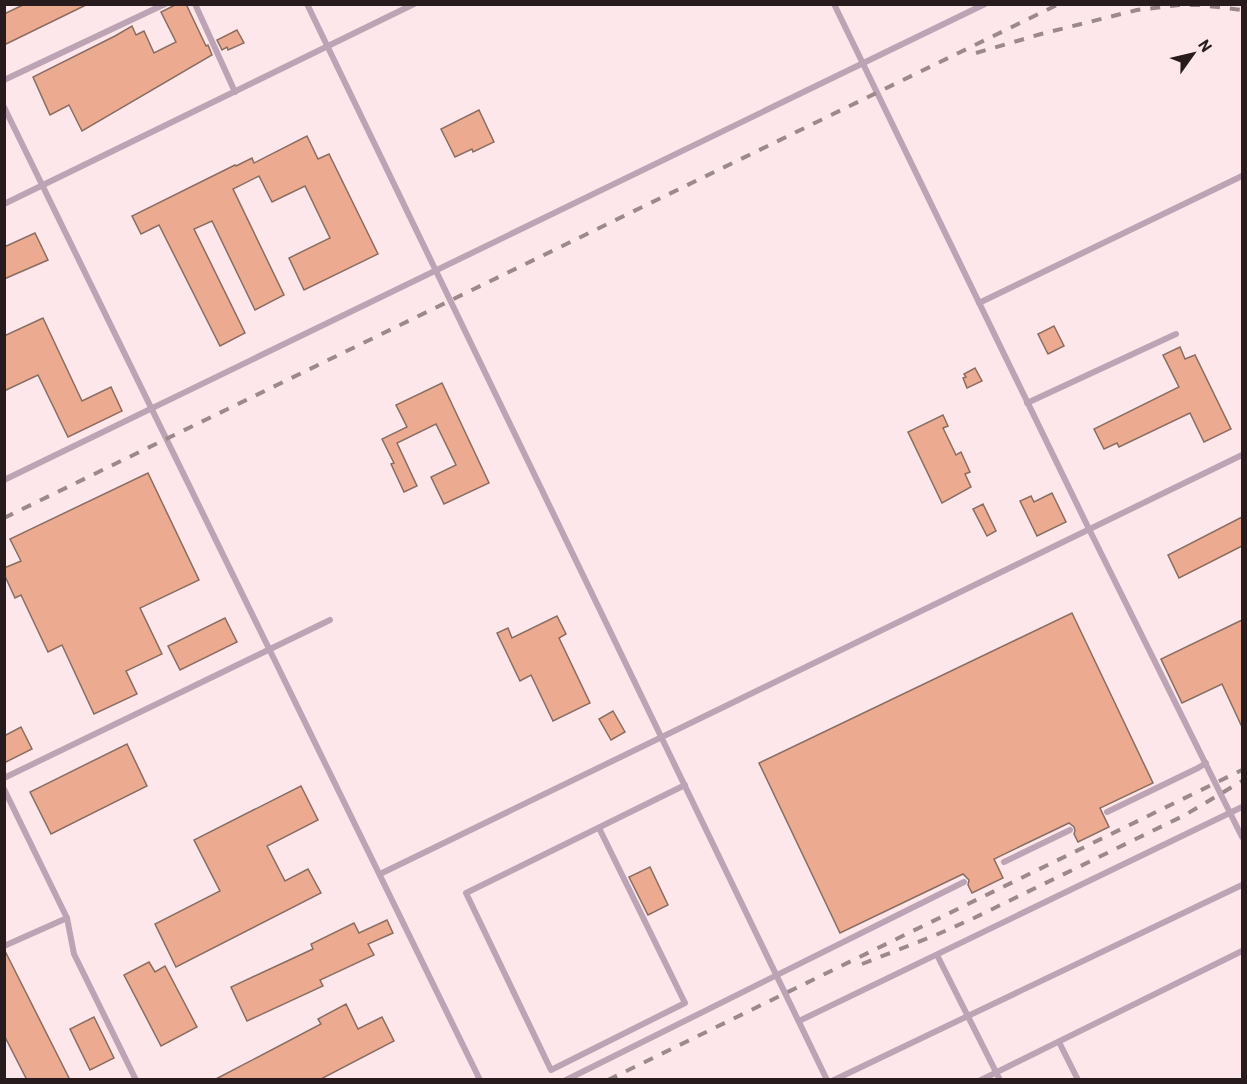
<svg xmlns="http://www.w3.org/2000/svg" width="1247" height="1084" viewBox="0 0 1247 1084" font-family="Barlow,sans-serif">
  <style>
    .building { fill: #ecab90; stroke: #8a6d62; stroke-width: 1.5 }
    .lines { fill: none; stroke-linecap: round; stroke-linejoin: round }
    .lane { stroke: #bda4b5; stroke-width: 6 }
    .rail { stroke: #9b898c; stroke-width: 4; stroke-dasharray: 10 10; stroke-linecap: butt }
  </style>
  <rect width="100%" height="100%" fill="#fde7ea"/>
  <!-- building -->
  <g class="building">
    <polygon points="25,4 88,4 4,45 4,14"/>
    <polygon points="177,4 186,4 206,46 208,45 212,55 82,131 69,105 50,115 33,77 115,36 132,26 136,35 144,31 154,53 176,42 161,12"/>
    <polygon points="237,30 244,43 228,50 227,47 222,50 217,40"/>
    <polygon points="479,110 494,142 473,152 472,149 455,157 441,129"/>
    <polygon points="307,136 318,159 329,154 378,254 304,290 289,258 330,238 305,186 272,202 259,176 233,189 284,295 255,310 212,221 194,229 245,333 220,346 159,225 141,234 132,216 235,165 236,166 252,158 254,163"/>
    <polygon points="35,233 48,260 4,279 4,247"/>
    <polygon points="43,318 82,401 111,387 122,411 68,437 38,375 4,391 4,336"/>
    <polygon points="1054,326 1064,346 1048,354 1038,334"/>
    <polygon points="1180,347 1185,359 1195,355 1231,429 1204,442 1190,413 1119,447 1117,443 1104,449 1094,429 1179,387 1163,355"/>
    <polygon points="975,368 982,381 967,388 963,378 966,377 964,374"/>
    <polygon points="442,383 489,483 444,504 431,477 456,465 436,424 397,443 417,486 404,492 391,464 394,463 382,439 407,427 396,405"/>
    <polygon points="943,415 948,426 943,428 956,455 961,452 970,472 965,474 971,487 942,503 908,432"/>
    <polygon points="148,473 199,580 140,608 162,654 126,671 137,694 94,714 62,645 48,652 21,595 15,598 4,574 4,568 21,561 10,539"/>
    <polygon points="1052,493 1066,522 1037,536 1020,501 1031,496 1034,502"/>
    <polygon points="983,504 996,531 987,536 973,509"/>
    <polygon points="1242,517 1242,546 1179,578 1168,555"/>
    <polygon points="1072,613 1153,783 1100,808 1109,827 1078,842 1074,834 1075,831 1074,827 1069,823 994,859 1003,878 972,893 968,885 969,880 963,874 840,933 759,763"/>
    <polygon points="557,616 566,634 559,638 590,703 553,721 531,675 520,681 497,633 508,628 512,638"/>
    <polygon points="225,618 237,642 180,670 168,646"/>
    <polygon points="1242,620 1242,727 1222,684 1182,703 1161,659"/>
    <polygon points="613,711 625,732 611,740 599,719"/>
    <polygon points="21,727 32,749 4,763 4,736"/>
    <polygon points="127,744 147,786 51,834 30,792"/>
    <polygon points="301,786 318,820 267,846 285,881 308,869 321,893 176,967 155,924 220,891 194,840"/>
    <polygon points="650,867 668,905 648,915 629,877"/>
    <polygon points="387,920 393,933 368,944 374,955 320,980 323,986 247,1021 231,987 313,949 311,944 354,923 359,933"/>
    <polygon points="5,951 70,1080 27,1080 4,1035"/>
    <polygon points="149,962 155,972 165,966 197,1027 161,1046 124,975"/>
    <polygon points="346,1004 358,1029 382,1017 394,1041 319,1080 214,1080 321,1024 318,1019"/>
    <polygon points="94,1017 114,1058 90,1070 70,1029"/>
  </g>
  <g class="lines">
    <!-- lane -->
    <g class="lane">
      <polyline points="195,4 235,92"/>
      <polyline points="307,4 827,1080"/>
      <polyline points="834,4 1089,529 1242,837"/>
      <polyline points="4,80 165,4"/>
      <polyline points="4,107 480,1080"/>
      <polyline points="4,204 414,4"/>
      <polyline points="979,303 1242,176"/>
      <polyline points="1027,403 1176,334"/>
      <polyline points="4,480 985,4"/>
      <polyline points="4,778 330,620"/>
      <polyline points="4,789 67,918 4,946"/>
      <polyline points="1107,812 1198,768 1206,763"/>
      <polyline points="599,828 685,1003 551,1070 466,893 685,785"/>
      <polyline points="1004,862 1070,830"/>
      <polyline points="380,874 1242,455"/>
      <polyline points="67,918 74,954 136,1080"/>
      <polyline points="937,955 1000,1080"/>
      <polyline points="799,1021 1242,807"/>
      <polyline points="1059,1042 1078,1080"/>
      <polyline points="566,1080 964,882"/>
      <polyline points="834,1080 1242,885"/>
      <polyline points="981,1080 1242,951"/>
    </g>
    <!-- rail -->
    <g class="rail">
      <polyline points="976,53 1041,34 1137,10 1179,5 1200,5 1242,10"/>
      <polyline points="4,518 1059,4"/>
      <polyline points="862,964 936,935 974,918 1185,815 1242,781"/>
      <polyline points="608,1080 1242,770"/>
    </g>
  </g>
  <!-- border -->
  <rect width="1247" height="1084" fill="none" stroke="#281b1d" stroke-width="12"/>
  <!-- north arrow -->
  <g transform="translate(1193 54) rotate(56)" stroke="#fde7ea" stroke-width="4.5" paint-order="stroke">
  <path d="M0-4.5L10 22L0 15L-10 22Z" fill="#281b1d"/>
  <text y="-9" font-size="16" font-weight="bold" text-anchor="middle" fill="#281b1d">N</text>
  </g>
</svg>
